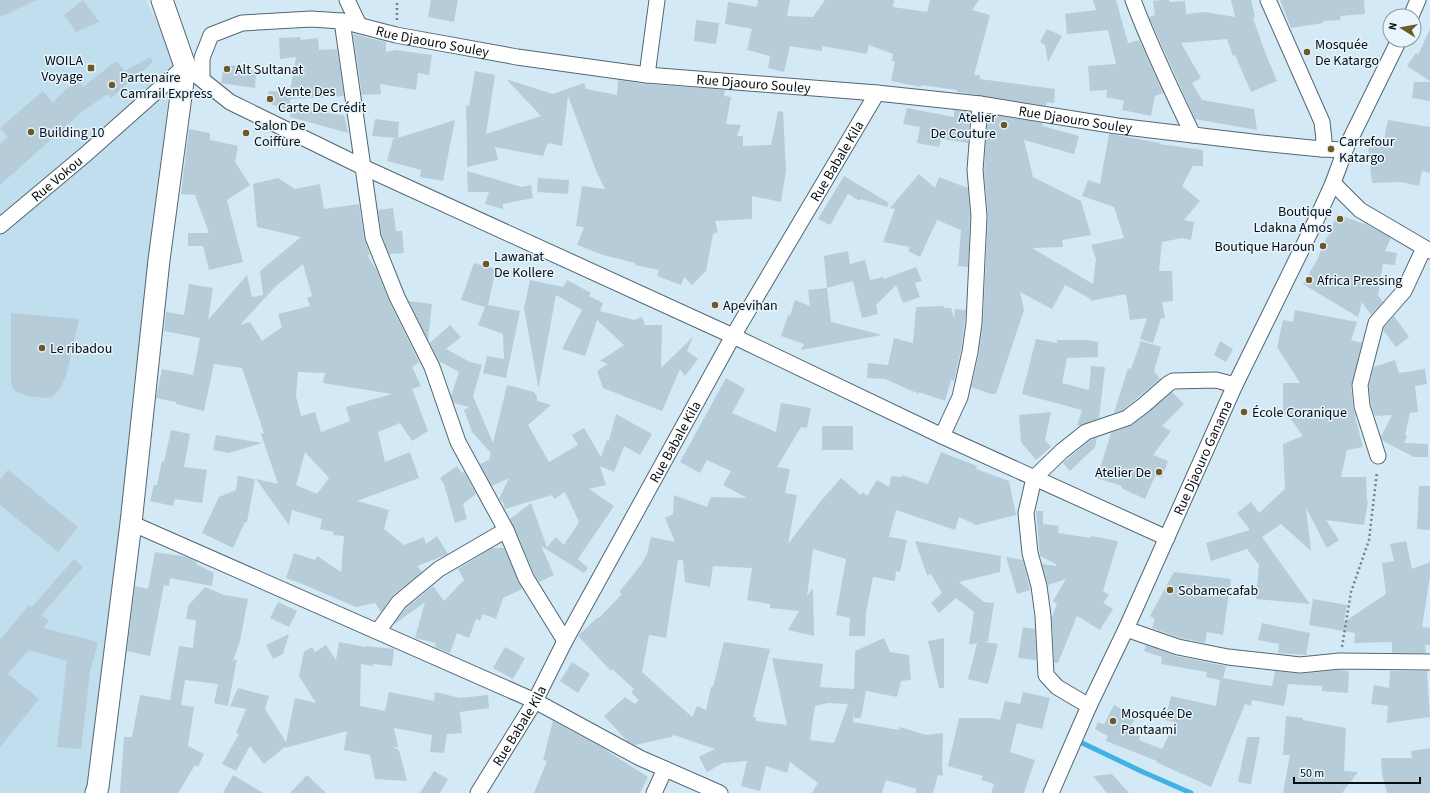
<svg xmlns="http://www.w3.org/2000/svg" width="1430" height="793" viewBox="0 0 1430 793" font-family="'Source Sans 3',sans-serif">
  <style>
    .built { fill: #c0deee }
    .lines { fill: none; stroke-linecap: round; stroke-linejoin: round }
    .stream { stroke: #42b2e4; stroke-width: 5 }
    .building { fill: #b6ccd8; fill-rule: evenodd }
    .street-casing { stroke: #536671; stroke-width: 17 }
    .secondary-casing { stroke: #536671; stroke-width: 23 }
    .path { stroke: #707f88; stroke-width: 2.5; stroke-dasharray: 2 3; stroke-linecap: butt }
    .street { stroke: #fff; stroke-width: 15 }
    .secondary { stroke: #fff; stroke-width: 21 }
    .poi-dot { fill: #6d5827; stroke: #e8f5fd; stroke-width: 1.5 }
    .labels { text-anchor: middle; stroke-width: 3; stroke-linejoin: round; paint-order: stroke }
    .street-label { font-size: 14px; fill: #070e12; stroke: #e8f5fd }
    .poi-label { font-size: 14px; fill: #070e12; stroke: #e8f5fd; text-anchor: start }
  </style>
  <rect width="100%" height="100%" fill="#d3eaf6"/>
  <!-- built -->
  <polygon class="built" points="0,0 146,0 179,65 100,793 0,793"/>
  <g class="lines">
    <!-- stream -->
    <polyline class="stream" points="1076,740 1143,772 1191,793"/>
  </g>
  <!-- building -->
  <g class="building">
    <polygon points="0,0 37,0 0,17"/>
    <polygon points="83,0 99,22 76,32 64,15"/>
    <polygon points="431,0 458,0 454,22 428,17"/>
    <polygon points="758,0 790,0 787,16 813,17 825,0 894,0 893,7 927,12 930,0 979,0 972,10 990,15 974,75 980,75 980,79 1055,89 1054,103 1047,102 1046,106 957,92 957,90 921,85 921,87 891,81 895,61 892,61 893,54 869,45 867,54 822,46 822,51 790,46 784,72 768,68 770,56 747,50 752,29 725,24 728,2 757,7"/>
    <polygon points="1093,0 1116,0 1128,43 1139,40 1163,93 1155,96 1151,116 1122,110 1124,101 1106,97 1107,90 1090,91 1088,66 1116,64 1108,30 1067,34 1065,14 1096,10"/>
    <polygon points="1161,0 1169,0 1169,2 1185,1 1186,14 1205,12 1235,17 1231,0 1251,0 1255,17 1253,18 1265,52 1277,81 1251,92 1235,55 1233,56 1227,39 1181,43 1201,78 1192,83 1202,100 1254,109 1257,130 1195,119 1149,17 1155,15 1153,1"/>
    <polygon points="1280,0 1364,0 1365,14 1340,16 1341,20 1323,21 1323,23 1291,28"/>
    <polygon points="696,20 719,23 716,44 694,41"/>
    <polygon points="1047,29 1062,36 1048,62 1045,45 1040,42"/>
    <polygon points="1430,29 1430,81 1407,66 1416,53 1418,55"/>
    <polygon points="353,34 386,42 386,52 396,50 432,55 429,75 418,73 416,90 380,84 381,94 362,95"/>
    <polygon points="300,37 301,40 318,38 319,50 337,49 344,96 290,99 290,111 265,102 269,91 290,92 296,57 280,59 279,38"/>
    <polygon points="150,57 153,62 111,98 108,94 84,110 0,185 0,144 8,137 0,128 43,91 53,103 65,90 79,81 83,87 116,61 125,71"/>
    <polygon points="224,64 237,66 237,69 256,71 255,88 221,83"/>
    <polygon points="475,71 495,75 486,134 541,116 506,79 553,94 584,83 586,89 617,95 618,80 646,84 725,90 724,96 731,97 726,124 741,125 737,136 743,136 743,146 771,145 778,111 783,112 786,171 781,202 752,196 752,219 715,221 718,232 713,234 706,271 692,285 684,277 681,285 657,276 659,270 635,265 635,263 603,255 577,245 584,227 576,226 582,186 605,189 597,173 568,96 562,146 548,143 543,156 495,147 498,160 467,167 467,141 465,141 467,140 466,106 469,106"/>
    <polygon points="1414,82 1430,82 1430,101 1412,98"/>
    <polygon points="907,108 954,117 954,110 970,112 968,143 941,139 939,147 917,143 920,127 903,124"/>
    <polygon points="291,109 344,115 348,133 290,117"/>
    <polygon points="988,114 1043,123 1042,126 1079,136 1074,154 1024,140 1033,177 1081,201 1091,235 1062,240 1063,247 1032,248 1093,284 1096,259 1091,245 1124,238 1114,207 1082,196 1088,180 1100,184 1109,134 1161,143 1159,144 1203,150 1203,166 1193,166 1182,186 1200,201 1184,220 1194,222 1191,240 1182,238 1162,242 1159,271 1172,271 1173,301 1162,302 1165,318 1161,318 1153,343 1140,339 1147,318 1130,320 1126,294 1090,301 1091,299 1065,285 1052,309 1020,292 1024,310 996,394 991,394 971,387 979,354 983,323 988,216 984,170"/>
    <polygon points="375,119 399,122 398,138 455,120 443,181 420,177 421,170 387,161 393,139 397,138 372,136"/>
    <polygon points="1388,120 1430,127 1430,173 1422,171 1419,186 1401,182 1372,183 1368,146 1383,144"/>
    <polygon points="189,129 210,133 210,140 238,146 235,162 250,185 227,200 243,262 209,270 203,246 188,246 188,233 209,233 195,195 181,194"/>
    <polygon points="467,171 522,187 531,185 533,198 503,204 503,209 485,204 489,192 468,192"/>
    <polygon points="919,174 935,188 939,177 968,188 970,216 968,267 958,266 961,230 937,220 920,257 908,251 910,247 883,242 895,209 890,208"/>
    <polygon points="844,176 889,203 887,207 861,199 860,201 848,194 830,225 818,219"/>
    <path d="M278,178L295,189L320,184L324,209L359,204L364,238L370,255H367L377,271L389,301L419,362L412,367L421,386L412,389L428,431L412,441L400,423L378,432L385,462L410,452L419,478L357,501L389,510L384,529L404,545L424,537L426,544L437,536L448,554L417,566L422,572L393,595L381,612L375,603L356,607L300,583L286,578L294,553L315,560L317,556L341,572L344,536L333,535L334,532L320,529L322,519L292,510L289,525L256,479L278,484L261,434L264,433L242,368L214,364L204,411L176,404V402L156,398L162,369L193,375L200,338L164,331L166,312L184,315L189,284L213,288L208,320L247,275L252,297L263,295L260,271L301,237L257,227L253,184ZM303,264L312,296L307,298L310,306L278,314L282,327L262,341L250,322L240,325L276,286ZM298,372L325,373L323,383L392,394L346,407L350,421L321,432L315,412L301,416L296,396ZM305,452L329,478L317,494L296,485Z"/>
    <polygon points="538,178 569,180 568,194 537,192"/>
    <polygon points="393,208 396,231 402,231 404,253 389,254 382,235 378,210"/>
    <polygon points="1337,214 1364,224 1364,223 1391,238 1385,251 1397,253 1395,265 1383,264 1378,295 1383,302 1371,315 1362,302 1358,317 1303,284 1317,260 1327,236 1328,237"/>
    <polygon points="848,251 850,264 865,260 870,280 883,277 884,279 916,267 922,281 915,283 920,297 903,303 896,285 876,305 878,314 862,318 853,281 827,288 824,256"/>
    <polygon points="474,263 496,269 488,305 520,311 506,378 483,373 487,356 504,359 503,334 478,325 485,307 461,300"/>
    <polygon points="530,280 563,287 567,280 591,293 589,296 603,303 600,311 634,320 642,317 645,325 662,325 661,368 693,337 687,351 698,359 685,376 680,369 662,411 603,388 597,371 608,364 600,361 624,345 597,320 585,356 562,349 582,310 556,295 539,386 538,386 524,308"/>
    <polygon points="827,288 831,322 882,335 801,350 804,344 781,336 788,315 790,316 795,300 810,306 808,290"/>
    <polygon points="409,301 432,304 428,340"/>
    <polygon points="944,306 944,308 951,308 954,318 955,309 966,310 961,350 954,381 951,380 945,401 919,392 919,394 885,379 867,378 868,363 888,365 894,338 913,343 916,307"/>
    <polygon points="1295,310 1357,322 1351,340 1362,343 1351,386 1353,407 1356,417 1355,417 1363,447 1347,450 1341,477 1366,477 1367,501 1368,502 1364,525 1326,520 1339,540 1327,548 1306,508 1311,551 1281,524 1262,537 1310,604 1256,599 1259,565 1247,549 1211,561 1206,543 1250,530 1237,513 1251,502 1259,513 1285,489 1283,444 1303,436 1288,415 1283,415 1283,383 1300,383 1277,347 1283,320 1293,322"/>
    <polygon points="11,313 79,319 66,377 59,390 53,396 46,398 28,396 19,393 13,389 11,382"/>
    <polygon points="1394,316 1409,337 1396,347 1383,330 1384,327"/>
    <polygon points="450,325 461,337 446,349 470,362 482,365 473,396 493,443 507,385 534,392 537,397 537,401 551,405 528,425 549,462 578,445 572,435 584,428 601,457 607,440 609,441 616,414 652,434 640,455 624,446 614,472 600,466 606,485 589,489 614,506 578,559 588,568 584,573 541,546 554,575 539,582 534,574 510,519 531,503 547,547 556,537 564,545 579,522 565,492 554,499 552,495 505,509 503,502 499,499 509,478 492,486 480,464 489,460 491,453 472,432 464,410 469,407 454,403 451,396 459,372 439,361 430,343"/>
    <polygon points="1036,339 1057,343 1057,340 1086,340 1098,342 1098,357 1067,358 1062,383 1089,390 1091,366 1105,367 1099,418 1079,426 1077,425 1082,410 1022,394"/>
    <polygon points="1141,341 1161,347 1154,371 1160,379 1123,410 1114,413 1128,368 1131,369"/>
    <polygon points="1220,341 1233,349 1226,362 1214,355"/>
    <polygon points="1395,360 1399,373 1425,369 1427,384 1415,386 1418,412 1410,413 1405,435 1407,436 1404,443 1428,444 1428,457 1414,457 1383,441 1381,437 1392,415 1375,416 1371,404 1369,386 1374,367"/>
    <path d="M726,378L745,389L732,413L776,432L781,403L811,408L807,428L801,427L777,467L790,469L785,493L797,495L788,544L820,502L841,478L861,495L863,492L867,496L877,480L889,487L891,476L902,477V475L928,484L941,452L977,466L976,469L1009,481L1016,515L976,525L959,517L955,530L896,510L889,537L907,540L900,572L896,571L895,581L873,577L866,612L865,636H849L850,618L836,615L846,559L813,549L807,596L813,588L814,636L788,630L799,611L770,608V604L747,600L752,568L713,566L710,587L685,582L683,560H678L666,638L649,635L642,672L692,717L697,706L706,710L711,687H713L724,642L770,649L753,717H756V721L787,725L772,658L823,664L820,687L854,689L855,651L884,638L890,652L909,655L911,680L901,681L897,697L866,691L861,718H854V708L853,722L899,730L900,727L926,735L943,733L942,765L943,776L938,775L933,793H915L917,789L886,780L882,793H812L818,783L790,762L787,773L766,766L760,791L741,786L747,761L723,763L707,772L699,757L715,749L674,735L671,737L635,745L627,741L604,716L625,697L635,704L639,700L631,692L634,689L612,669L611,671L578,636L579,635L598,617L599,618L622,594L619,592L641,565L647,554L651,537L675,542L665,518L673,514L674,495L707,507L711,497L747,498L723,485L731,471L707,460L700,473L680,462ZM828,703L848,704L834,743L810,740L815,706Z"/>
    <polygon points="1172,392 1184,404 1162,426 1171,431 1153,455 1168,461 1162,478 1155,476 1145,499 1121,488 1122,486 1097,478 1111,433 1132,425"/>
    <polygon points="1051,412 1045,440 1051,447 1036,460 1021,442 1019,415"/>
    <rect x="822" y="426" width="31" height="24"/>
    <polygon points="171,430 190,434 184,467 207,470 202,503 175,499 173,506 150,501 154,485 157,485 162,461 164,462"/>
    <polygon points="216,435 262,443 229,453 213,450"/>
    <polygon points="1097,438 1095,447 1070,471 1063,463 1090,440"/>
    <polygon points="457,466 462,473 464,472 476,494 463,504 467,519 455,523 444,484 440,478"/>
    <polygon points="8,470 78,527 58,552 0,505 0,480"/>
    <polygon points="238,476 255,479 247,522 245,522 233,548 202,533 219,497 236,490"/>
    <polygon points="1419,486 1430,486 1430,530 1417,529"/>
    <polygon points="1036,511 1043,511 1043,524 1059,526 1058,533 1091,538 1091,536 1118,541 1103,591 1109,595 1103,603 1113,609 1100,630 1077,616 1058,663 1054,663 1052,617 1057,604 1053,601 1066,579 1048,585 1042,564 1056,566 1056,564 1040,556"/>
    <polygon points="915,541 1001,556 1000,572 959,582 984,602 994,603 988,641 984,642 998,644 988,684 968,679 977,643 969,645 974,612 956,598 939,613 931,603 942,593 931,574 927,575"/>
    <polygon points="1406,541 1412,569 1430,562 1430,576 1422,627 1430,628 1430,645 1425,645 1426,653 1392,653 1392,642 1354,643 1355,633 1309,625 1313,599 1347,605 1344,622 1386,594 1382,563 1394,561 1390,544"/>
    <polygon points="492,548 504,548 522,589 503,598 496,619 483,614 480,621 476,619 469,638 457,633 450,653 435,647 436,643 415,638 425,602 392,626 406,608 433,586 444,601 464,580 458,569"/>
    <polygon points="155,552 187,557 197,562 196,564 214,573 212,586 170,578 169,586 164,585 150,656 127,651 135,586 148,589"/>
    <polygon points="1006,557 1023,560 1030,590 1017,594"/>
    <polygon points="74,559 83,567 41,615 49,621 43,628 98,642 90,672 81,749 57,747 67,661 29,650 8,674 39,699 0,747 0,640 29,605 32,607"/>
    <polygon points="1174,572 1231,579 1223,635 1207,632 1205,643 1180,638 1152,628 1155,619 1150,616"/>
    <polygon points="205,587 224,595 248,599 240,641 233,661 237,659 228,706 214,703 218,684 185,680 181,705 194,707 188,746 204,754 198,767 195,765 178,793 120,793 124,737 132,737 140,695 170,700 179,646 193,648 196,620 186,619 188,606"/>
    <polygon points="278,602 297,611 289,627 270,618"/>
    <polygon points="1262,623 1310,633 1306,655 1278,653 1279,644 1258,640"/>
    <polygon points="1023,627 1035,629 1036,660 1018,658"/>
    <polygon points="289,634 283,654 273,659 266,645"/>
    <polygon points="944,638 944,688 939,688 928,641"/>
    <polygon points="339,642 366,647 366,646 394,649 392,666 373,664 373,666 361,664 360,706 385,711 389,692 434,701 435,692 460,698 488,695 489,708 460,712 462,733 447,734 444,753 430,752 432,735 394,728 398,747 393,747 399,750 407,781 375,779 370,755 344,750 347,731 285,748 286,746 264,764 250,746 236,771 222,764 239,734 236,733 246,709 230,706 238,688 269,696 265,709 286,742 295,698 316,703 299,676 304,652 312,647 315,652 326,645 336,660"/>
    <polygon points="1146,645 1176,656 1226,666 1223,678 1257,684 1272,686 1275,671 1301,674 1337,670 1349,671 1348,693 1322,691 1322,686 1288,684 1284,706 1252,700 1251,706 1245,704 1211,787 1156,762 1157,761 1106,741 1108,736 1095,729 1098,722 1104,724 1114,705 1136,717 1127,732 1140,736 1139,740 1162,749 1175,722 1165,720 1171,696 1216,706 1220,680 1206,677 1207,672 1161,664 1162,657 1144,651"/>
    <polygon points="505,647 525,658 513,679 493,668"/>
    <polygon points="572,662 590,674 578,693 560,681"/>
    <polygon points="1390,671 1427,671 1430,717 1387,723 1388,706 1371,704 1374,685 1389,688"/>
    <polygon points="1023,692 1050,698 1042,729 1017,723 1010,752 1035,760 1024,793 991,793 994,784 981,780 983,776 948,766 959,718 992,718 1000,720 1005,701 1020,704"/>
    <polygon points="1286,716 1303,718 1303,720 1346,728 1344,771 1358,772 1342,793 1283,793 1290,755 1283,755"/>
    <polygon points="553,721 601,747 648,777 640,793 534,793 547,761 543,760"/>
    <polygon points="1247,737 1260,737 1251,784 1238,782"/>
    <polygon points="1430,748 1430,793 1387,793 1382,774 1381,758 1412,758 1411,751"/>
    <polygon points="434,771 448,779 440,793 420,793"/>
    <polygon points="1112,774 1129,793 1107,793 1093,776"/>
    <polygon points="233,775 263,793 223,793"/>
    <polygon points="307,775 326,793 290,793"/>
  </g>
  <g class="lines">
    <defs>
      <g id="street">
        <polyline points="347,0 359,25"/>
        <path d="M1133,0C1150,46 1172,91 1193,135"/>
        <polyline points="1268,0 1322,122 1324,140 1321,149"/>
        <polyline points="1411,16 1418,0"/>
        <polyline points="342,21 373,237 397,297 432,367 458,442 506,530 526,578 565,641"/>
        <polyline points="647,75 657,0"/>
        <path id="s1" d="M202,78V58L211,35L242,23L311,19L342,21L396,35L517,57L647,75L877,93L980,104L1117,126L1261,143L1321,149L1345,150"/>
        <polyline points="1333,183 1360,210 1430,251"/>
        <path id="s2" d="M0,226L86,154L185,66L230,102L363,167L733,336L942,436L1167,538"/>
        <polyline points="942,436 960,397 970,352 974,323 979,216 975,170 980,104"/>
        <polyline points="1378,456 1362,406 1360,385 1376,323 1404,291 1424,248"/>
        <polyline points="131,523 535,701 640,758 720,793"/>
        <polyline points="1126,629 1178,647 1228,657 1300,665 1340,661 1430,662"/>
        <polyline points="378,631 399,602 439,569 506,530"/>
        <polyline points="1089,706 1057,687 1046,675 1043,616 1039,586 1030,553 1026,513 1034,478 1062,451 1086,432 1127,418 1144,405 1168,384 1173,381 1216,380 1235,385"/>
        <path id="s3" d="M478,793L535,701L565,641L733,336L877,93"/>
        <polyline points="654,793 665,769"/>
        <path id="s4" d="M1051,793L1089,706L1126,629L1235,385L1318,216L1333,183L1345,150L1399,40"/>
      </g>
      <polyline id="secondary" points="96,793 98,787 131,523 159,260 185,66 162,0"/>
    </defs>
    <!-- street casing -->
    <use href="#street" class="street-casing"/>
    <!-- secondary casing -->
    <use href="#secondary" class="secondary-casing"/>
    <!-- path -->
    <g class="path">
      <polyline points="397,20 397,0"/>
      <polyline points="1342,647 1351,592 1369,540 1377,472"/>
    </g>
    <!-- street -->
    <use href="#street" class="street"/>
    <!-- secondary -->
    <use href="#secondary" class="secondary"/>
  </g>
  <!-- markers -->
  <g class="poi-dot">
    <circle cx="1307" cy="52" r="4"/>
    <rect x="87" y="64" width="8" height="8" rx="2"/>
    <circle cx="227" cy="69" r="4"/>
    <circle cx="112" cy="85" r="4"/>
    <circle cx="270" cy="99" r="4"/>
    <circle cx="1004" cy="125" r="4"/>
    <circle cx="31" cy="132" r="4"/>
    <circle cx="246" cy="133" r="4"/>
    <circle cx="1331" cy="149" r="4"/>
    <circle cx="1340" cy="219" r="4"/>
    <circle cx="1323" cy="246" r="4"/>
    <circle cx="486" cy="264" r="4"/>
    <circle cx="1309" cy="280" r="4"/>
    <circle cx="715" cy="305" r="4"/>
    <circle cx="42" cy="348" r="4"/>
    <circle cx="1244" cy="412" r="4"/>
    <circle cx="1159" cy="472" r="4"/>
    <circle cx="1170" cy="590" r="4"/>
    <circle cx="1113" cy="721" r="4"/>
  </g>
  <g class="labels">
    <!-- street labels -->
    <g class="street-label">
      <text dy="5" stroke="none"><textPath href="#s1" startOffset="271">Rue Djaouro Souley</textPath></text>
      <text dy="5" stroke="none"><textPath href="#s1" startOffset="595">Rue Djaouro Souley</textPath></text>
      <text dy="5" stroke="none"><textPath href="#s1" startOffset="919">Rue Djaouro Souley</textPath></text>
      <text dy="5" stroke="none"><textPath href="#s3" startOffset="727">Rue Babale Kila</textPath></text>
      <text dy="5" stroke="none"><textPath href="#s2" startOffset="74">Rue Vokou</textPath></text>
      <text dy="5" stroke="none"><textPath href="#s3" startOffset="403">Rue Babale Kila</textPath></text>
      <text dy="5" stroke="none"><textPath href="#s4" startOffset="368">Rue Djaouro Ganama</textPath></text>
      <text dy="5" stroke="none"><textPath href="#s3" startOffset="79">Rue Babale Kila</textPath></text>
    </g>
    <!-- poi labels -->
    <g class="poi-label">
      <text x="1315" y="49">Mosquée<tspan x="1315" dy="16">De Katargo</tspan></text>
      <text x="83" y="65" text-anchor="end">WOILA<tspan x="83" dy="16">Voyage</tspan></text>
      <text x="235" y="74">Alt Sultanat</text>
      <text x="120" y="82">Partenaire<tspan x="120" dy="16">Camrail Express</tspan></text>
      <text x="278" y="96">Vente Des<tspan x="278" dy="16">Carte De Crédit</tspan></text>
      <text x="996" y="122" text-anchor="end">Atelier<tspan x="996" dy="16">De Couture</tspan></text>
      <text x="254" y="130">Salon De<tspan x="254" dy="16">Coiffure</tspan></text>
      <text x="39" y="137">Building 10</text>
      <text x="1339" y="146">Carrefour<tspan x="1339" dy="16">Katargo</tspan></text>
      <text x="1332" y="216" text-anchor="end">Boutique<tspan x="1332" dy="16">Ldakna Amos</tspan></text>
      <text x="1315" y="251" text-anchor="end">Boutique Haroun</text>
      <text x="494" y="261">Lawanat<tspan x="494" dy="16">De Kollere</tspan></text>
      <text x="1317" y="285">Africa Pressing</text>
      <text x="723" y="310">Apevihan</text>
      <text x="50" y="353">Le ribadou</text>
      <text x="1252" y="417">École Coranique</text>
      <text x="1151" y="477" text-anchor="end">Atelier De</text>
      <text x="1178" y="595">Sobamecafab</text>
      <text x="1121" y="718">Mosquée De<tspan x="1121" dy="16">Pantaami</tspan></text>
    </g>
  </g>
  <!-- north arrow -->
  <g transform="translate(1402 28) rotate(281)"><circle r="19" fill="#e8f5fd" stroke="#8e999f"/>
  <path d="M0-3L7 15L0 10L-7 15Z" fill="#6d5827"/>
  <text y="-6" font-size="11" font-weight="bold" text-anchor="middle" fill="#070e12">N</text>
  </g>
  <!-- scale -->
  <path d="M1294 777v6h126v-6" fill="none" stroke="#070e12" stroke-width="2"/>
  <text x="1300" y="777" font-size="12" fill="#070e12" stroke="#e8f5fd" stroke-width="3" paint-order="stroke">50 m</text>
</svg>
